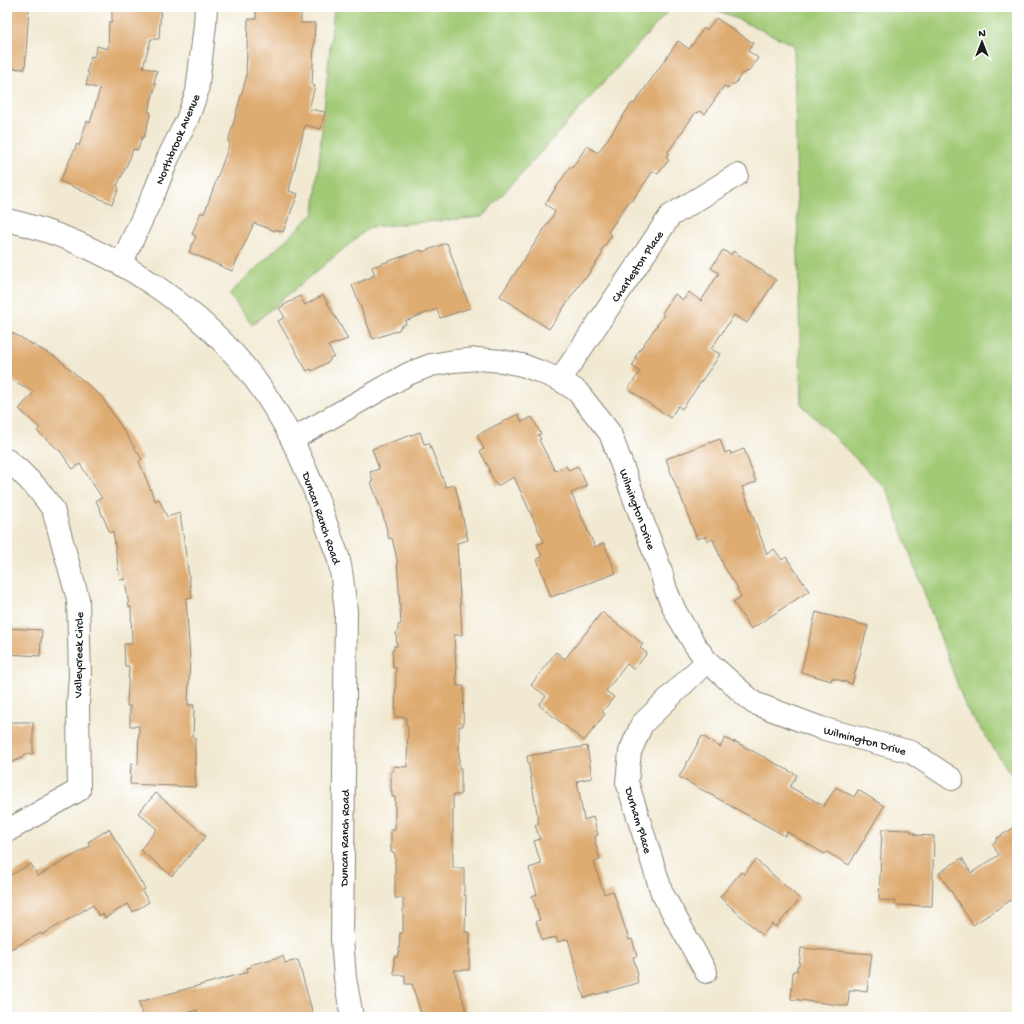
<svg xmlns="http://www.w3.org/2000/svg" width="1024" height="1024" viewBox="0 0 1024 1024" font-family="'Gochi Hand',sans-serif">
  <style>
    .green { fill: #a1ca76; stroke: #5e7349 }
    .building { fill: #deab71 }
    .lines { fill: none; stroke-linecap: round; stroke-linejoin: round }
    .minor-casing { stroke: #868276; stroke-width: 24 }
    .minor { stroke: #fff; stroke-width: 22 }
    .labels { text-anchor: middle; stroke-width: 3; stroke-linejoin: round; paint-order: stroke }
    .street-label { font-size: 12px; fill: #1c1c1c; stroke: #fff }
  </style>
  <rect width="100%" height="100%" fill="#fff"/>
  <filter id="ink" filterUnits="userSpaceOnUse"><feTurbulence type="fractalNoise" baseFrequency=".025" numOctaves="2"/><feDisplacementMap in="SourceGraphic" scale="8" xChannelSelector="R" yChannelSelector="G"/><feConvolveMatrix kernelMatrix="1 2 1 2 8 2 1 2 1" color-interpolation-filters="sRGB"/></filter>
  <filter id="wash" filterUnits="userSpaceOnUse"><feTurbulence type="fractalNoise" baseFrequency=".012" numOctaves="4" result="noise"/><feDisplacementMap in="SourceGraphic" scale="16" xChannelSelector="R" yChannelSelector="G"/><feGaussianBlur stdDeviation="0.9" result="paint"/><feColorMatrix in="noise" values="0 0 0 0 0 0 0 0 0 0 0 0 0 0 0 0 0 1.4 0 .05"/><feComposite in="paint" operator="in"/></filter>
  <g filter="url(#wash)">
    <rect width="100%" height="100%" fill="#f1e9d1"/>
    <!-- green -->
    <g class="green">
      <polygon points="334,7 672,7 482,217 370,227 252,325 229,294 314,213"/>
      <polygon points="711,7 1017,7 1017,783 966,708 887,490 801,404 794,45"/>
    </g>
    <g id="blocks">
      <!-- building -->
      <g class="building">
        <polygon points="7,7 29,7 25,69 7,68"/>
        <polygon points="112,7 161,7 159,39 151,39 143,67 157,71 154,83 156,84 148,112 151,112 144,137 142,137 138,150 133,149 130,158 117,186 119,188 112,204 60,181 77,144 79,146 87,121 90,123 100,89 86,85 89,73 87,72 91,56 94,57 97,46 108,49 109,22 112,22"/>
        <polygon points="256,7 301,7 301,23 315,23 312,85 315,86 309,109 325,112 321,129 305,125 289,191 298,194 283,232 275,229 275,231 254,223 232,271 189,252 196,236 192,234 201,212 204,214 230,143 228,142 246,78 248,19 256,19"/>
        <polygon points="716,18 753,43 748,51 758,58 748,72 747,71 744,74 742,73 735,84 732,84 728,89 724,86 705,114 700,111 698,113 696,112 668,152 669,153 666,158 669,160 658,174 653,171 632,201 630,200 608,232 612,235 601,251 603,253 585,279 584,278 549,329 500,296 554,214 555,211 545,204 570,167 572,168 587,146 598,153 632,103 634,104 678,41 689,49 704,28 707,30"/>
        <polygon points="447,243 470,308 440,318 437,309 405,321 406,324 400,327 399,330 373,339 352,285 372,277 371,276 375,275 372,267 421,250 422,252"/>
        <polygon points="723,250 731,255 733,251 776,280 747,323 734,315 711,349 720,354 717,359 682,409 678,406 670,418 628,389 640,372 632,366 637,358 635,357 664,315 662,313 675,294 683,300 689,292 701,301 719,273 711,268"/>
        <polygon points="323,295 348,339 328,346 334,356 329,359 330,361 312,371 311,369 307,371 278,321 285,317 279,308 300,296 305,305"/>
        <polygon points="7,330 57,358 102,397 142,459 139,461 155,501 159,499 167,517 180,513 192,598 186,599 190,658 188,705 194,705 193,737 195,737 195,787 130,784 131,764 138,765 139,726 130,726 130,706 127,706 129,666 125,666 124,644 132,644 131,607 129,607 125,579 120,580 113,531 110,533 96,500 102,498 80,464 73,469 60,451 37,431 40,428 19,409 34,392 7,377"/>
        <polygon points="518,414 522,422 532,417 541,434 538,435 541,439 539,440 555,471 566,466 568,470 578,466 587,486 571,493 595,547 604,543 616,573 551,597 537,559 542,557 537,545 544,542 514,477 497,486 489,471 490,470 480,451 484,449 477,435"/>
        <polygon points="420,432 424,444 429,443 446,487 455,485 468,540 457,543 462,635 454,635 457,686 464,686 463,726 459,726 459,768 461,768 461,795 453,795 453,868 464,868 464,895 466,895 465,932 470,933 469,970 454,970 468,1017 422,1017 412,984 405,984 405,975 394,975 394,957 397,957 398,952 399,952 400,933 403,933 403,898 395,898 395,855 394,852 391,852 391,830 395,830 395,797 392,797 392,791 391,791 391,771 393,771 393,766 407,767 408,726 406,725 406,717 395,717 396,668 393,668 392,650 394,650 394,646 397,646 396,633 398,631 398,625 401,624 397,559 392,538 389,539 383,515 371,482 373,481 370,472 379,469 372,449"/>
        <polygon points="720,439 725,453 730,451 731,454 744,449 756,482 742,487 767,554 774,549 782,560 786,557 809,591 751,629 733,602 741,597 737,589 738,588 724,567 713,539 707,541 706,536 697,539 678,489 677,489 666,459"/>
        <polygon points="602,612 643,644 640,648 647,653 634,670 627,664 606,691 614,697 602,712 605,714 584,741 539,705 546,696 531,685 556,652 565,659"/>
        <polygon points="816,612 868,626 852,684 832,678 831,681 801,672"/>
        <polygon points="7,628 42,630 40,656 7,654"/>
        <polygon points="7,722 33,722 33,754 25,754 22,758 7,764"/>
        <polygon points="702,736 720,747 725,738 734,743 734,741 797,775 790,787 824,806 836,787 854,797 858,790 884,806 849,865 827,852 825,854 787,832 785,836 679,777"/>
        <polygon points="587,746 592,778 577,781 584,820 593,817 598,835 595,836 596,841 595,842 600,860 594,862 604,894 613,891 629,940 632,939 637,956 633,957 638,974 637,977 638,983 584,998 568,939 558,942 556,937 542,940 536,921 540,920 532,896 537,894 529,868 541,864 534,841 540,839 535,825 539,824 527,756"/>
        <polygon points="156,793 206,836 172,876 140,850 157,829 138,813"/>
        <polygon points="1017,826 1017,896 973,925 939,873 962,858 971,873 999,855 992,844 996,841 997,838"/>
        <polygon points="109,829 145,889 142,891 149,902 133,912 128,904 105,918 103,914 99,916 93,905 42,935 41,933 7,951 7,877 31,864 38,876 90,846 88,842"/>
        <polygon points="882,829 911,830 911,833 915,833 915,835 934,836 932,906 895,905 895,901 879,900"/>
        <polygon points="756,860 800,899 776,927 772,924 762,935 720,897 741,872 744,874"/>
        <polygon points="801,948 872,954 867,991 854,989 854,991 849,991 848,1006 791,999 793,971 797,971 797,966 799,966"/>
        <polygon points="283,956 285,963 298,960 313,1014 302,1017 199,1017 197,1010 172,1017 143,1017 139,1002 248,972 247,968 251,967 250,965"/>
      </g>
    </g>
  </g>
  <g filter="url(#ink)">
    <use href="#blocks" fill-opacity="0" stroke="#868276" stroke-width="1"/>
    <g class="lines">
      <defs>
        <g id="minor">
          <path d="M7,220C113,244 220,317 276,411C291,434 301,459 312,484C319,501 324,518 330,535C333,544 337,552 339,561C343,578 344,595 346,612L342,939L345,978L352,1017"/>
          <polyline points="121,264 155,191 168,158 187,120 197,92 205,25 206,7"/>
          <polyline points="560,380 670,216 737,175"/>
          <polyline points="293,439 408,374 431,365 454,361 478,359 502,361 522,365 541,372 560,380 577,391 610,433 660,568 666,590 675,611 695,645 707,661 754,703 821,728 911,752 952,779"/>
          <polyline points="7,460 19,470 37,488 53,509 78,599 80,676 78,703 79,790 7,831"/>
          <polyline points="706,972 662,893 627,782 630,752 642,724 707,661"/>
        </g>
      </defs>
      <!-- minor casing -->
      <use href="#minor" class="minor-casing"/>
      <!-- minor -->
      <use href="#minor" class="minor"/>
    </g>
  </g>
  <g class="labels">
    <!-- street labels -->
    <g class="street-label">
      <text transform="translate(177 139) rotate(-67)" y="4">Northbrook Avenue</text>
      <text transform="translate(637 266) rotate(-56)" y="4">Charleston Place</text>
      <text transform="translate(638 509) rotate(70)" y="4">Wilmington Drive</text>
      <text transform="translate(322 518) rotate(71)" y="4">Duncan Ranch Road</text>
      <text transform="translate(78 655) rotate(-89)" y="4">Valleycreek Circle</text>
      <text transform="translate(865 740) rotate(15)" y="4">Wilmington Drive</text>
      <text transform="translate(639 820) rotate(73)" y="4">Durham Place</text>
      <text transform="translate(344 838) rotate(-89)" y="4">Duncan Ranch Road</text>
    </g>
  </g>
  <!-- margin -->
  <rect width="1024" height="1024" fill="none" stroke="#fff" stroke-width="24"/>
  <!-- north arrow -->
  <g transform="translate(982 42)" stroke="#ffffff" stroke-width="3" paint-order="stroke">
  <path d="M0-3L7 15L0 10L-7 15Z" fill="#1c1c1c"/>
  <text y="-6" font-size="11" font-weight="bold" text-anchor="middle" fill="#1c1c1c">N</text>
  </g>
</svg>
